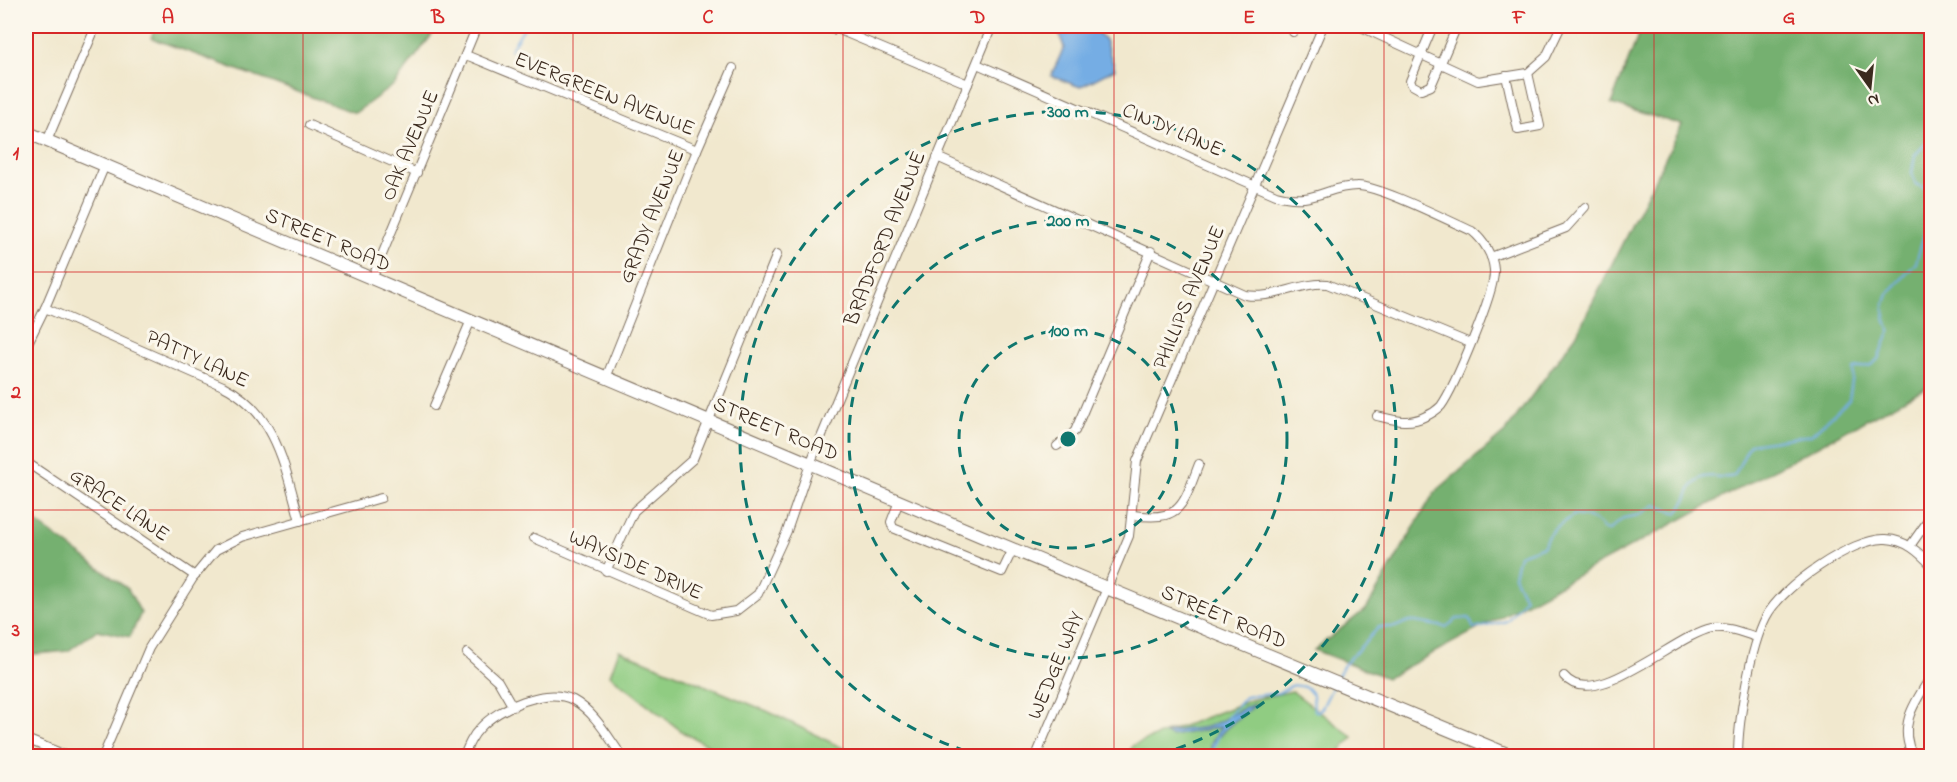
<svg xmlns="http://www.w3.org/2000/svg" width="1957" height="782" viewBox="0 0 1957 782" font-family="'Indie Flower',sans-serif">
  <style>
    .green { fill: #90cc82; stroke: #667b50; stroke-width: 1.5 }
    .forest { fill: #74b070; stroke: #586d47; stroke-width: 1.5 }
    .water { fill: #75ade4; stroke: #586c81; stroke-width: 1.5 }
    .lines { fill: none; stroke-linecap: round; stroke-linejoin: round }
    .stream { stroke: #75ade4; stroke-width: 2 }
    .minor-casing { stroke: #7b6c5c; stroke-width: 10 }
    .secondary-casing { stroke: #7b6c5c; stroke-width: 14 }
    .minor { stroke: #fff; stroke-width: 8 }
    .secondary { stroke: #fff; stroke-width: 12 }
    .grid { fill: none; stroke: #d62828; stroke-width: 1.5; stroke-opacity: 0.55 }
    .ring { fill: none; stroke: #0f766e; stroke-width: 3; stroke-dasharray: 10 8 }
    .labels { text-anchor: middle; stroke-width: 6; stroke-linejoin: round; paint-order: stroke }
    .street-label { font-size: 21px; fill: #3b2a1e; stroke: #fbf7ec }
    .centre { fill: #0f766e; stroke: #fbf7ec; stroke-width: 3 }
    .ring-label { font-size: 18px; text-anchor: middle; font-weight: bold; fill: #0f766e; stroke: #fbf7ec; stroke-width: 6; stroke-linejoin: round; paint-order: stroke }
    .neatline { fill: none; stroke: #d62828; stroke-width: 2 }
    .grid-label { font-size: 20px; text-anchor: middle; font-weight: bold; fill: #d62828 }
  </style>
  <rect width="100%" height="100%" fill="#fbf7ec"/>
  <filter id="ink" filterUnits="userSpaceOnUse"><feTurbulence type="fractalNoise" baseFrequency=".0167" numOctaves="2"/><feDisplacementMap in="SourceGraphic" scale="12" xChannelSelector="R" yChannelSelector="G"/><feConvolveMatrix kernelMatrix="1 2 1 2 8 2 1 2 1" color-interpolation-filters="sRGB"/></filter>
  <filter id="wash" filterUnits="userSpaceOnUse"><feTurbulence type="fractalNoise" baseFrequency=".008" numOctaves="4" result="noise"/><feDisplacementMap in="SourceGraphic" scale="24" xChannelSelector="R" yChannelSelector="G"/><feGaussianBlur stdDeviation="1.35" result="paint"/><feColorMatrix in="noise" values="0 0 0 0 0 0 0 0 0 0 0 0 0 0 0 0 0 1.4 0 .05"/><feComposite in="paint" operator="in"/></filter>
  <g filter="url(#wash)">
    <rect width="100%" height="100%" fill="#f1e8ce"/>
    <!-- green -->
    <g class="green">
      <polygon points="619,650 767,711 859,756 729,756 684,733 610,675"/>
      <polygon points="1292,691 1353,737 1335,756 1128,756 1133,745 1251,700"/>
    </g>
    <!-- forest -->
    <g class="forest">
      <polygon points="156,26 418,26 434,32 395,84 355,113 151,38"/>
      <polygon points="1642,26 1908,26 1931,43 1931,385 1387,678 1314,650 1367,608 1434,493 1506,431 1576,335 1682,125 1611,104"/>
      <polygon points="26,515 128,589 141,613 130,637 97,630 68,651 26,655"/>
    </g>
    <!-- water -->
    <g class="water">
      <polygon points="1062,26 1093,27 1105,40 1115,69 1080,87 1051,76 1064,47 1059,33"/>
      <path d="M1257,704C1243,716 1209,735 1213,756H1211V743L1221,727L1171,736L1165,734C1178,728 1192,730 1206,727C1225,722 1238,707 1257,704Z"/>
    </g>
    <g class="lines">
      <!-- stream -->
      <g class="stream">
        <polyline points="510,50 525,26"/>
        <polyline points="1932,112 1929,140 1915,155 1912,173 1916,184 1925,188 1932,201"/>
        <path d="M1337,678L1343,666L1379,627H1395L1409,621L1446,627L1457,619L1469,618L1474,629L1507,621L1525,598L1514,576L1519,555L1544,546C1547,530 1562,523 1574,515C1585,517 1598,518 1603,529L1610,530L1623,518L1639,515L1655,505L1677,513C1688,505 1687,484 1701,478C1710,473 1724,480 1734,476L1750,444L1811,435L1849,400L1854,369L1872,365L1878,359L1890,331L1885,319L1884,306L1888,294L1916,263L1932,208"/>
        <polyline points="1227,718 1245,697 1278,693 1293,685 1306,687 1313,695 1314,710 1317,712 1322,708 1333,686"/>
        <polyline points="1211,756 1218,737"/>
      </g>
    </g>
  </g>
  <g filter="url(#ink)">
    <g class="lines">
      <defs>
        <g id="minor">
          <polyline points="1359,26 1478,81 1528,73 1546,57 1561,26"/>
          <polyline points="1433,26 1410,81 1412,85 1421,90 1431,86 1457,26"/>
          <polyline points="923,27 925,26"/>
          <polyline points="818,28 839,30 968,84"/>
          <polyline points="1293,32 1296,26"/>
          <polyline points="466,55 697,150"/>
          <path d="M977,64L1276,195C1314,206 1325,186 1357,186C1378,185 1449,221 1472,231C1483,240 1493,255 1494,270C1496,290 1454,388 1441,406C1437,410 1431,414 1426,416C1409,425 1394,420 1377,416"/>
          <polyline points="1506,76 1518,130 1540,126 1528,73"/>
          <polyline points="309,125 417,173"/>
          <polyline points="47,141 96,26"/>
          <path d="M937,157L1245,295C1274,300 1299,282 1327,284L1470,343"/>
          <polyline points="1491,257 1566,228 1585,207"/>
          <polyline points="372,279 477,26"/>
          <path d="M45,308L223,386C277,413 285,468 300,521"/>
          <polyline points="26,347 45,308 105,165"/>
          <polyline points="606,378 697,150 733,68"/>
          <polyline points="434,406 471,320"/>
          <polyline points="1057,446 1075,431 1151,251"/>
          <polyline points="26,462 195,576"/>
          <polyline points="899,501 891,522 893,528 1002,572 1013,549"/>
          <path d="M1133,515C1182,522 1183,505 1199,464"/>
          <polyline points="534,538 711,615 736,611 758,594 787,531 810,464 992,26"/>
          <polyline points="1910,546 1932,515"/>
          <polyline points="606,571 634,511 693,459 777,254"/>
          <polyline points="467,653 498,681 513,707"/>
          <path d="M1564,676C1594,713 1675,635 1712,628C1727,626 1743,633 1757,637"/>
          <polyline points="26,739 68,756"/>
          <polyline points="103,756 149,648 193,578 216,550 242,537 381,498"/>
          <polyline points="411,756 424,756"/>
          <path d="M464,756C468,746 472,736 480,728C498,708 547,686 573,700C595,712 608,737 622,756"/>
          <polyline points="1036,756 1129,536 1137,461 1323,26"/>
          <path d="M1738,756C1738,721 1750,648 1766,617C1780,588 1853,537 1886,539C1906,540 1919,552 1932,566"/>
          <path d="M1913,756C1897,725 1915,702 1932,675"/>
        </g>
        <polyline id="secondary" points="26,132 981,536 1512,756"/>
      </defs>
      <!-- minor casing -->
      <use href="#minor" class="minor-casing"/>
      <!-- secondary casing -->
      <use href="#secondary" class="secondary-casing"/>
      <!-- minor -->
      <use href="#minor" class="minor"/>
      <!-- secondary -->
      <use href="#secondary" class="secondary"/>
    </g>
  </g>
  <!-- grid -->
  <path class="grid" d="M303,26V756M573,26V756M843,26V756M1114,26V756M1384,26V756M1654,26V756M26,272H1932M26,510H1932"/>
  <!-- distance rings -->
  <g class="ring">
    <circle cx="1068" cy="439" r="109"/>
    <circle cx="1068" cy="439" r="219"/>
    <path d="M983 756A328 328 0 1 1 1153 756"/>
  </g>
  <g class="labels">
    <!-- street labels -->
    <g class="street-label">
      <text transform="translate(605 93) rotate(22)" y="7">EVERGREEN AVENUE</text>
      <text transform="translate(1173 129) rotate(23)" y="7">CINDY LANE</text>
      <text transform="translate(409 145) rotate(-67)" y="7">OAK AVENUE</text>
      <text transform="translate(651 216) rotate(-68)" y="7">GRADY AVENUE</text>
      <text transform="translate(884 238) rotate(-68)" y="7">BRADFORD AVENUE</text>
      <text transform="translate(328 239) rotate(23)" y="7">STREET ROAD</text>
      <text transform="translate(1188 297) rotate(-67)" y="7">PHILLIPS AVENUE</text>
      <text transform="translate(198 358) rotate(25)" y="7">PATTY LANE</text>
      <text transform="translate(776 428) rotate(23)" y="7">STREET ROAD</text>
      <text transform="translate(120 504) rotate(34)" y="7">GRACE LANE</text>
      <text transform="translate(636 564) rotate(24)" y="7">WAYSIDE DRIVE</text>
      <text transform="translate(1224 616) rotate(23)" y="7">STREET ROAD</text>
      <text transform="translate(1055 665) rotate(-67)" y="7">WEDGE WAY</text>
    </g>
  </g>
  <circle cx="1068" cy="439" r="9" class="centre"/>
  <g class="ring-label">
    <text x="1068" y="117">300 m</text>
    <text x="1068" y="226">200 m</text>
    <text x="1068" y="336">100 m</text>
  </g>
  <!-- margin -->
  <rect width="1957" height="782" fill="none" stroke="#fbf7ec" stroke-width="66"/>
  <!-- north arrow -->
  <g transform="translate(1870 87) rotate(165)" stroke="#fbf7ec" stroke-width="4.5" paint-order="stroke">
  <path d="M0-4.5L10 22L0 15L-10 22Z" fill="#3b2a1e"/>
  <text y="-9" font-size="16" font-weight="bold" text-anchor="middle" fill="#3b2a1e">N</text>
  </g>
  <rect x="33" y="33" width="1891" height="716" class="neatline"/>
  <g class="grid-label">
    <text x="168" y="23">A</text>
    <text x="438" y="23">B</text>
    <text x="708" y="23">C</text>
    <text x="978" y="23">D</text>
    <text x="1249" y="23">E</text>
    <text x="1519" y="23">F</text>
    <text x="1789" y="23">G</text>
    <text x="16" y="159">1</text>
    <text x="16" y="398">2</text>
    <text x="16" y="636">3</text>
  </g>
</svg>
